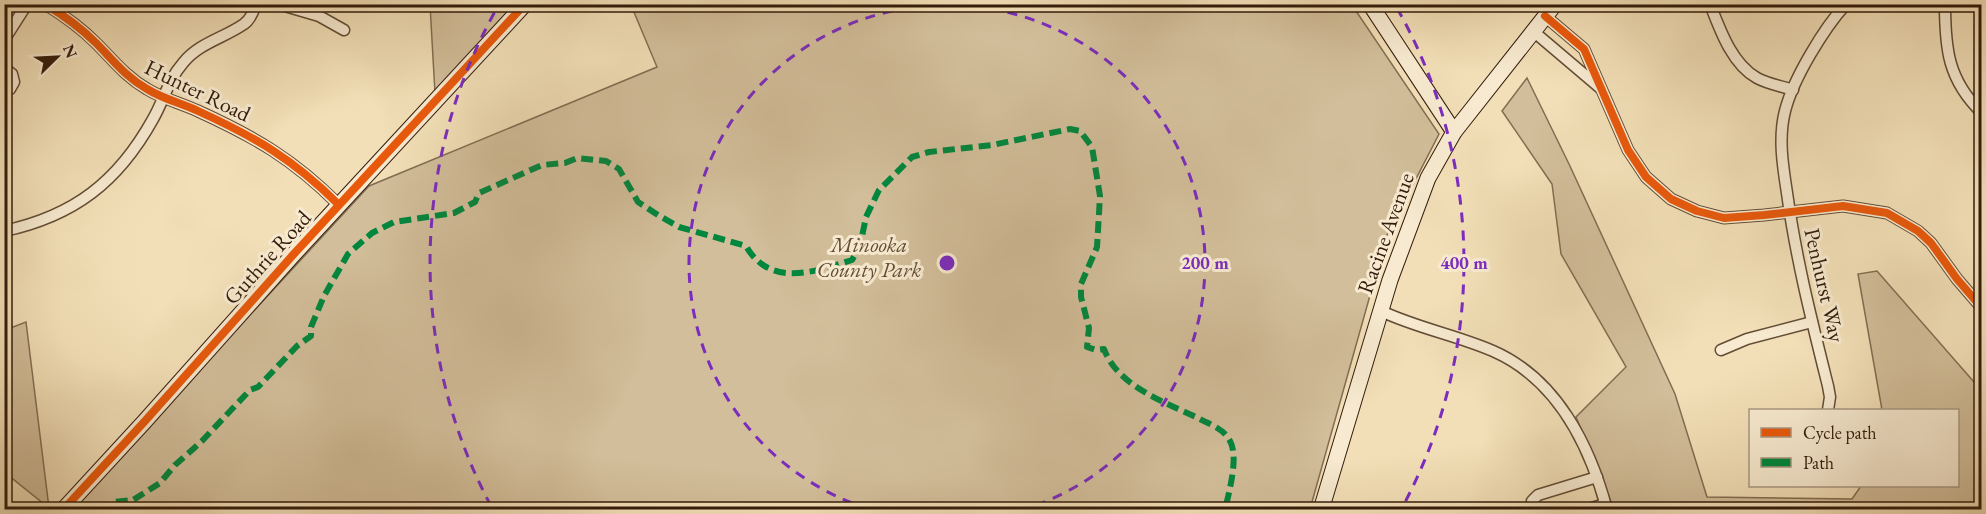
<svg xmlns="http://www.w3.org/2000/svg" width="1986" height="514" viewBox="0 0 1986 514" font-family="'EB Garamond',serif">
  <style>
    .green { fill: #d2be9a; stroke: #826d52; stroke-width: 1.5 }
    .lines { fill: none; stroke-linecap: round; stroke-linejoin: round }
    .street-casing { stroke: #634d36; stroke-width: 13 }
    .secondary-casing { stroke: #331c0b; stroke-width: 17 }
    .street { stroke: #f7ead0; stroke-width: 10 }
    .secondary { stroke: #f7ead0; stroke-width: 15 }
    .quiet { stroke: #00873e; stroke-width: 6; stroke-dasharray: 12 6; stroke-linecap: butt }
    .cycleway-casing { stroke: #f7ead0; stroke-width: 11 }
    .cycleway { stroke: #e8590c; stroke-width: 8 }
    .ring { fill: none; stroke: #7b2cbf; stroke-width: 3; stroke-dasharray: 10 8 }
    .labels { text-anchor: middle; stroke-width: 6; stroke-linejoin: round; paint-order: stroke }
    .street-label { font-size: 22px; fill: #331c0b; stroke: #f7ead0 }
    .park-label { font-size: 22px; font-style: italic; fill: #634d36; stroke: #f7ead0 }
    .centre { fill: #7b2cbf; stroke: #f7ead0; stroke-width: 3 }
    .ring-label { font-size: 18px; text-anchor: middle; font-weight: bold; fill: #7b2cbf; stroke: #f7ead0; stroke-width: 6; stroke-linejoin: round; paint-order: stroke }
  </style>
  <rect width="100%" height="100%" fill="#f2dfb7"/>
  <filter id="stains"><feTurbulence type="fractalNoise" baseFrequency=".00333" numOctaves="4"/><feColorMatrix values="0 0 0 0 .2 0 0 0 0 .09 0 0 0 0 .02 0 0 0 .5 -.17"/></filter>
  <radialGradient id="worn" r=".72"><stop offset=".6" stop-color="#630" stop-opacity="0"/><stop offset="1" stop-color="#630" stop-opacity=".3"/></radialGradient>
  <!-- green -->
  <g class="green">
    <polygon points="430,5 517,5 435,93"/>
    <polygon points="631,5 1352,5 1439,134 1387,235 1310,509 70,510 369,186 657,67"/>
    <polygon points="1527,78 1569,164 1675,394 1707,497 1852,499 1861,486 1958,486 1958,410 1882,410 1858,274 1877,271 1981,390 1981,509 1614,509 1576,417 1626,367 1561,254 1552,184 1502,111"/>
    <polygon points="26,322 49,508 9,476 5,483 5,330"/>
  </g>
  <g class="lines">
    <defs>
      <g id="street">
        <path d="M45,4C63,15 81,28 96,43C113,60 126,77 147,89C163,99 181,103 198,111C255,137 293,159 338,204"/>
        <polyline points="278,4 319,16 344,30"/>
        <path d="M1710,4C1720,30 1732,64 1757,78C1768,84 1781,86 1793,90"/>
        <path d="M1945,4C1945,49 1948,80 1982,113"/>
        <polyline points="1545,16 1584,49 1628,150 1646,177 1671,199 1697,211 1724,218 1764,215 1843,206 1887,213 1918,231 1931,243 1957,279 1982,308"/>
        <polyline points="1533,31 1599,87"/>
        <polyline points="4,40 27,4"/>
        <polyline points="4,68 12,74 14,82 10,89 4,92"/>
        <path d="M4,231C74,216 118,182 153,119C164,100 168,80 183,63C199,43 224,38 244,24C250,20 254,10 256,4"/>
        <path d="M1381,311C1417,328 1456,335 1493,351C1557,379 1590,446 1607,510"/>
        <polyline points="1721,350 1747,339 1812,322"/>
        <path d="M1828,410L1830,397L1828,386C1812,322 1796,259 1787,193C1783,167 1778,138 1785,111C1793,79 1824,28 1846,4"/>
        <polyline points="1533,510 1532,501 1538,495 1597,477"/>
        <polyline points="1585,510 1605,504"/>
      </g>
      <g id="secondary">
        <polyline points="1370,4 1454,132"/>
        <polyline points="63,510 145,421 292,256 525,4"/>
        <polyline points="1321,510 1390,280 1428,178 1454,132 1555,4"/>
      </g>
    </defs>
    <!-- street casing -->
    <use href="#street" class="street-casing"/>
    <!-- secondary casing -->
    <use href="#secondary" class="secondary-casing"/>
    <!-- street -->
    <use href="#street" class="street"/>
    <!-- secondary -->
    <use href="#secondary" class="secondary"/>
    <!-- quiet -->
    <path class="quiet" d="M100,510L114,502L133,500L160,483L175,465L202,441L250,390L258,387L297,346L311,336V327L324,296L348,254L372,233L394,222L454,213L475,202L479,193L542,165L565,163L577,158L606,161L619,169L638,202L658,215L679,227L746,246C770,288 814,272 852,260L860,246L866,217L879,190L912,157L929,152L992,145L1070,129L1080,131L1092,147L1100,196L1097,247L1081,284V297L1089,328L1087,347L1096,350L1104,349C1118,387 1167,403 1200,419C1211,425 1224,429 1230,441C1239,457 1229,492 1225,510"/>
    <defs>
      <g id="cycleway">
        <path d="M45,4C63,15 81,28 96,43C113,60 126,77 147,89C163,99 181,103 198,111C255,137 293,159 338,204"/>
        <polyline points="1545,16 1584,49 1628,150 1646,177 1671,199 1697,211 1724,218 1764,215 1843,206 1887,213 1918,231 1931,243 1957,279 1982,308"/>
        <polyline points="63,510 145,421 292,256 525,4"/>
      </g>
    </defs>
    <!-- cycleway casing -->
    <use href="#cycleway" class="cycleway-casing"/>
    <!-- cycleway -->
    <use href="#cycleway" class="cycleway"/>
  </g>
  <!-- distance rings -->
  <g class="ring">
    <path d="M869 509A258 258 0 1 1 1025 509"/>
    <path d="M491 506A517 517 0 0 1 497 8M1397 8A517 517 0 0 1 1403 506"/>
  </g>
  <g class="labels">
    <!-- street labels -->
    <g class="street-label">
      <text transform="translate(198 90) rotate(26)" y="8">Hunter Road</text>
      <text transform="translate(1385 233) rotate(-70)" y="8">Racine Avenue</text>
      <text transform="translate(267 257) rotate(-48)" y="8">Guthrie Road</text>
      <text transform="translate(1825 285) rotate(77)" y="8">Penhurst Way</text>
    </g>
    <!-- park labels -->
    <g class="park-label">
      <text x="869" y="252">Minooka<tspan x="869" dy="25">County Park</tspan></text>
    </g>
  </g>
  <circle cx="947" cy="263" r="9" class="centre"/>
  <g class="ring-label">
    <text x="1205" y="269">200 m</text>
    <text x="1464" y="269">400 m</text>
  </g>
  <!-- margin -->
  <rect width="1986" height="514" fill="none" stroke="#f2dfb7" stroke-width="24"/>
  <rect x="6" y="6" width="1974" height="502" fill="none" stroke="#331c0b" stroke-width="3"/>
  <rect x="12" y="12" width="1962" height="490" fill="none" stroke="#331c0b" stroke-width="1.5"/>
  <!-- legend -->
  <rect x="1749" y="409" width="210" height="78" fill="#f7ead0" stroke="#a99881" stroke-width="1.5"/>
  <rect x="1761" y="428" width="30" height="9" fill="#e8590c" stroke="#a99881" stroke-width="1.5"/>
  <text x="1803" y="439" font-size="18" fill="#331c0b">Cycle path</text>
  <rect x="1761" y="458" width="30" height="9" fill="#00873e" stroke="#a99881" stroke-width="1.5"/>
  <text x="1803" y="469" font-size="18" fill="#331c0b">Path</text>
  <!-- north arrow -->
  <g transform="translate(57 57) rotate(66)" stroke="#f7ead0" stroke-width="4.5" paint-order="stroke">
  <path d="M0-4.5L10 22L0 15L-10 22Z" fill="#331c0b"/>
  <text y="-9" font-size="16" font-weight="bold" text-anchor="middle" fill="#331c0b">N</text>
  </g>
  <rect width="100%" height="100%" filter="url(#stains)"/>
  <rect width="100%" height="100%" fill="url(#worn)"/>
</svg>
